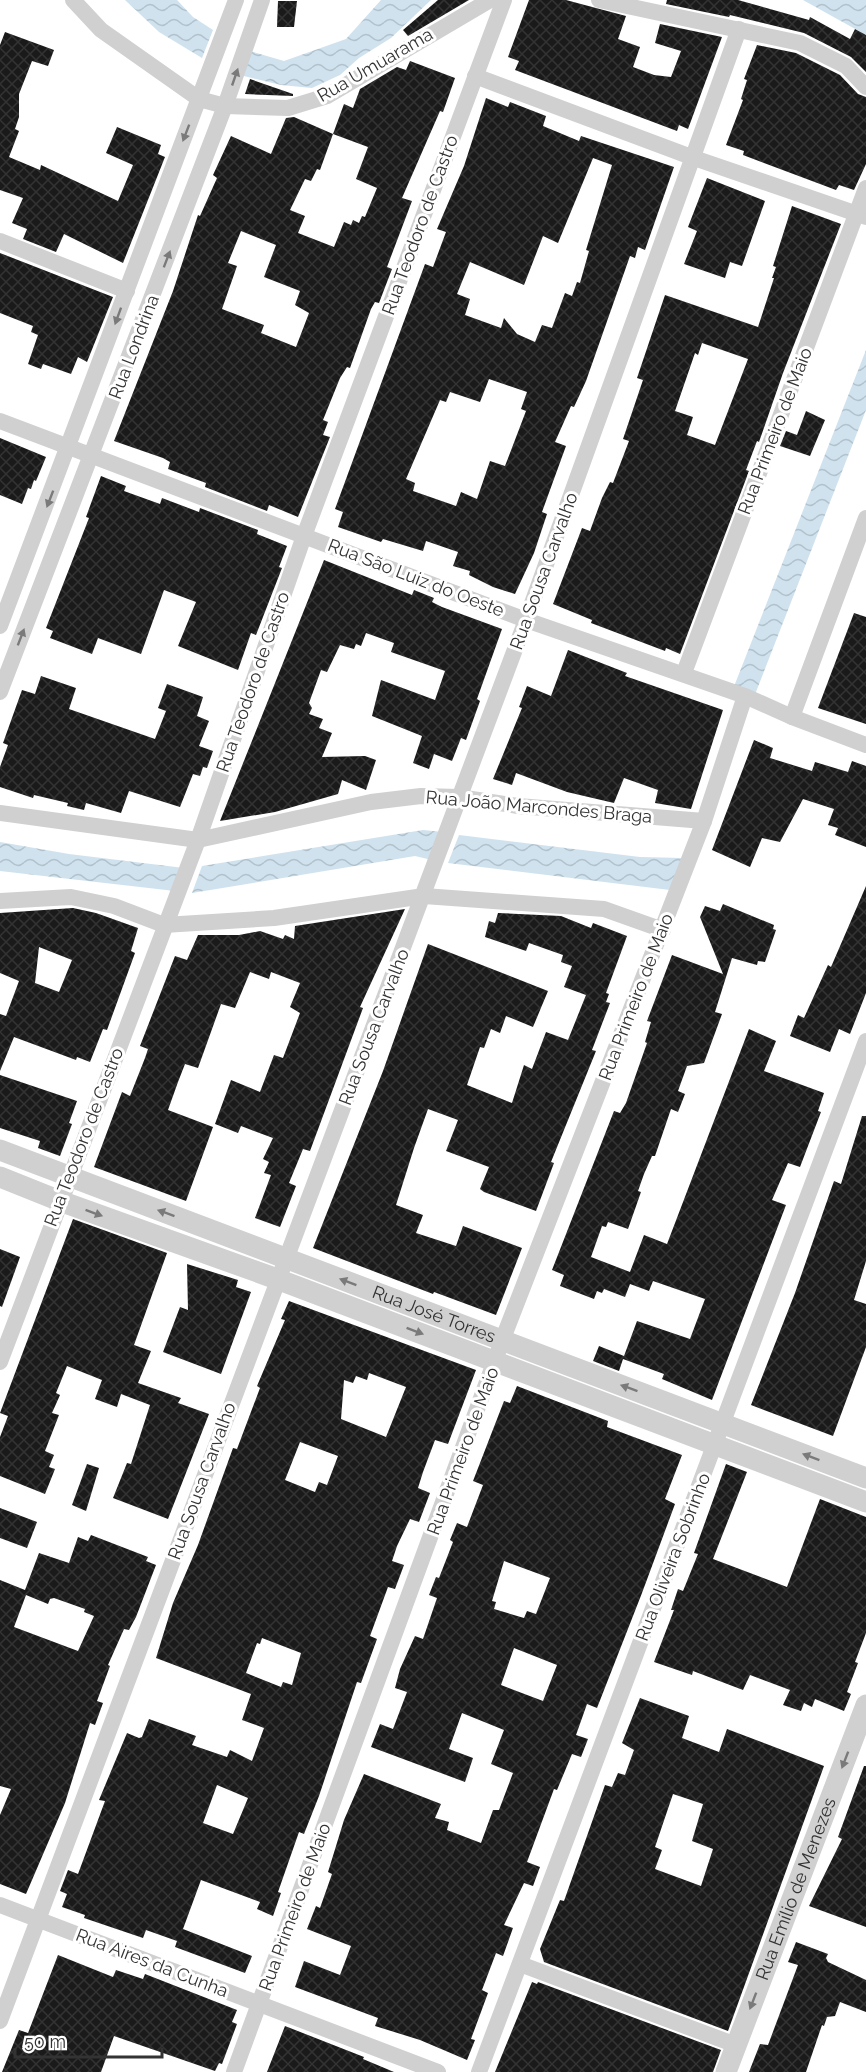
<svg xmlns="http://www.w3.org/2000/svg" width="866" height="2072" viewBox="0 0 866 2072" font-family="Raleway,sans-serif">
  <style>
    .water { fill: url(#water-waves) }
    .building { fill: url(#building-cross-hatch); fill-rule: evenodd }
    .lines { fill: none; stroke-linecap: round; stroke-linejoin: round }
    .minor { stroke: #d0d0d0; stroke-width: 16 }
    .tertiary { stroke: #d0d0d0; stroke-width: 21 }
    .oneway { fill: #7a7a7a }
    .labels { text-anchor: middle; stroke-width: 6; stroke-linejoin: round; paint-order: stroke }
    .street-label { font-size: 18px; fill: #333; stroke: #fff }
  </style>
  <defs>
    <pattern id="water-waves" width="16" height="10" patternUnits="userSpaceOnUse" patternTransform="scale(1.5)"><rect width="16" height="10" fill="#cfe2ee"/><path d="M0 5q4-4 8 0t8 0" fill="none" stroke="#b2c2cd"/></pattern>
    <pattern id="building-cross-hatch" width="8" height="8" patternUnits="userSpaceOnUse" patternTransform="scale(1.5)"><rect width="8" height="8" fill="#1a1a1a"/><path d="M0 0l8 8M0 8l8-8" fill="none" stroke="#333"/></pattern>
  </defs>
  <rect width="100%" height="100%" fill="#fff"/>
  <!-- water -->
  <g class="water">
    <polygon points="125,0 177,0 193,17 213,30 202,58 159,32"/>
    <polygon points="381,0 431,0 391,38 359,58 340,75 312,88 281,85 240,75 250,51 284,61 346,39"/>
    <polygon points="803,0 866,0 866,35"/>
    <polygon points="866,350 866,410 754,697 733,689"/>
    <polygon points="423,830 443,832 432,860 415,856 192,893 202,866"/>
    <polygon points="459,835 640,857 682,858 670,890 448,863"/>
    <polygon points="0,842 69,854 184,868 175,891 0,871"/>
  </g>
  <!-- building -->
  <g class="building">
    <polygon points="438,0 469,0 408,36 403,30"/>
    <polygon points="529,0 566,0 626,16 618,39 640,47 633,67 654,75 671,77 681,51 655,43 660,24 722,37 688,129 679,125 677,131 515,70 519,61 508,57"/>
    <polygon points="667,0 738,0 809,20 810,17 850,39 855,29 866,35 866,72 851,57 804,33 730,15 729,17 666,4"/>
    <polygon points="278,1 297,1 294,27 277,27"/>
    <polygon points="5,32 54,50 48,66 32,61 19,94 19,117 15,129 19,131 9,157 40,170 41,165 118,201 133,165 106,153 117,127 161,145 158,154 165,157 123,263 64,234 56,252 23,239 27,229 12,223 23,198 0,190 0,45"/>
    <polygon points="757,45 796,53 840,75 858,94 866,97 866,164 854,190 839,185 836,190 743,155 744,151 726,145 743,100 741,99 747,80 744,79"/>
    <path d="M410,61L455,78L443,112L440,111L402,198L412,201L387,267L392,269L379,303L375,302L371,309L350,368L347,367L340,378L323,420L328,422L323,435L330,437L298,517L269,505L267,511L205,487L206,483L168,469L170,462L163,458L114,441L173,291L198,215L200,216L217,178L213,175L231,136L271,154L286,118L294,117L333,134L344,104L353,108L360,89L397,67L406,70ZM333,134L368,147L356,179L377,188L365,217L362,216L359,223L353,220L351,225L344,222L334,247L298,233L305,216L290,210L305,179L311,181L317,169L320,170ZM241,231L276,245L264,277L300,291L295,305L309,313L296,347L261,333L264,325L222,309L237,266L228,263Z"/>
    <polygon points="250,79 293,94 293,96 245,94"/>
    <path d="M486,98L508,107L510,102L546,116L543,126L579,141L581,136L674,167L645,250L638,247L635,258L630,256L586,381L574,407L571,406L555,442L566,446L542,512L547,514L534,553L515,594L493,587L469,575L470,571L453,566L458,552L426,541L423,551L383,539L381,542L338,527L343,512L335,509L425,264L433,267L446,232L437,229L464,166ZM593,158L612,165L586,250L589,251L580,283L577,282L572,296L565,293L552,328L542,325L535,342L517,334L504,318L501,328L465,315L470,299L457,294L470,262L524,285L543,236L558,243ZM489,379L527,392L521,409L526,411L505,466L490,461L477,499L461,492L456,506L413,491L415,483L406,479L440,400L446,402L450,392L480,402Z"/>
    <polygon points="707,178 765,201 742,266 730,262 725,278 684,264 697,231 688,227"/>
    <path d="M792,206L841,224L783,373L759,442L757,441L746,470L749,471L680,654L666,648L665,651L591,623L592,620L553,604L582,528L590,531L602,498L610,482L613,483L629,441L623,439L643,380L637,378L665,295L758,327L774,278H772L776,267L773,266ZM702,343L748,359L715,445L687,435L693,417L675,411L695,353L698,355Z"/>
    <polygon points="0,253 113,297 87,362 78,357 71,374 43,364 41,369 28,364 38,335 31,332 33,326 0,313"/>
    <polygon points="806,411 825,420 810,456 780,446 786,431 797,435"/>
    <polygon points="0,438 46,457 36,481 34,480 31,489 28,488 22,504 0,495"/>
    <polygon points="101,476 126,486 124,491 160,504 162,498 199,512 200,508 258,530 257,534 287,546 279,567 282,568 256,635 251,633 238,670 178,646 196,602 164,590 141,654 98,638 92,654 50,638 53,631 46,628 89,518 86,517"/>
    <polygon points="324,560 412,595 414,590 434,598 432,602 442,607 502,629 477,699 480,701 466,740 461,738 452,761 434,754 429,769 413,763 422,736 372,716 381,680 435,700 445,671 391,652 394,643 366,633 361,646 356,644 354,649 340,645 327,672 321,670 309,703 312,708 309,714 323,719 319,728 332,733 322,757 365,756 376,760 366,790 342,780 338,794 275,812 220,821"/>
    <polygon points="854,613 866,617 866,724 818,708"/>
    <polygon points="568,650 627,673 625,676 723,710 691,809 655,803 658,790 624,778 614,803 567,792 516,773 512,785 493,779 522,708 519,707 527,686 551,696"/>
    <polygon points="41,676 76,688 69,709 155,739 166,711 158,708 167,684 203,697 197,716 209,721 199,746 213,751 207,768 203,767 200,776 193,774 180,807 129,791 121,813 86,803 84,810 67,806 68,803 34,795 33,798 0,787 0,767 8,745 3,743 22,690 35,694"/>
    <polygon points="754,740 773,748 770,758 812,771 815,762 848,772 852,761 866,766 866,847 835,835 838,828 828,825 834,809 803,799 780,842 762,838 750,867 712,850"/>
    <polygon points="866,886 866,993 850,1034 839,1029 830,1052 790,1036 798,1015 804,1018 828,965 831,967"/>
    <polygon points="723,904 774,925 773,929 776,930 765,962 758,961 757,965 732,958 715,1012 722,1014 704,1063 687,1066 678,1091 685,1094 678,1112 671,1109 655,1156 652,1156 644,1174 638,1191 641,1192 628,1229 608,1222 606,1227 602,1226 591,1257 630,1272 644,1235 667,1244 749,1029 776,1041 764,1071 824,1093 818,1111 821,1112 800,1167 788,1163 772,1200 786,1205 712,1400 662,1379 664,1374 623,1359 619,1371 593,1361 599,1346 624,1356 637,1321 690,1339 705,1299 653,1281 649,1291 630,1284 625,1297 604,1289 602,1293 597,1291 594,1299 560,1286 564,1275 552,1270 614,1111 620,1113 626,1103 647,1043 645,1042 651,1022 647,1021 672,955 723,974 700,917 705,906 720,911"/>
    <path d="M73,908L96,913L138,928L131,951L135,953L107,1030L103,1029L90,1062L77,1057L76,1060L14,1037L0,1071V1014L6,1016L19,981L0,973V913ZM39,947L72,960L59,992L35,983Z"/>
    <polygon points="405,909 360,1007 363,1008 310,1151 303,1149 289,1183 296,1186 280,1227 255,1218 271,1175 264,1173 269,1162 263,1159 273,1138 241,1126 238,1133 215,1124 231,1080 260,1092 274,1055 283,1058 300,1013 290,1007 300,983 271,972 269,979 250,972 235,1008 221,1004 198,1068 185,1064 178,1082 168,1110 213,1127 186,1201 94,1167 122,1092 130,1096 145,1058 148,1049 140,1046 175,956 187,960 198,935 239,935 260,931 283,939 285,935 294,939 295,926"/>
    <polygon points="498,913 561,916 591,928 593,923 627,936 606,993 609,994 606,1002 610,1003 592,1050 596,1051 551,1162 554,1163 536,1211 484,1192 480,1189 489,1167 446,1151 458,1120 428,1109 414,1148 396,1205 423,1215 416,1233 456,1246 463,1226 522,1248 496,1315 434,1292 433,1294 313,1248 383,1071 428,944 548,991 533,1027 506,1016 500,1033 491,1029 484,1048 480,1047 467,1085 512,1103 524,1065 532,1069 546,1032 568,1040 586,995 564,987 572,966 561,962 563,955 529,943 526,951 485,937 489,921 495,923"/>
    <polygon points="0,1075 77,1101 69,1123 72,1124 60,1156 38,1148 40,1141 0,1128"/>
    <polygon points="862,1116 866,1116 866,1261 854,1300 866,1304 866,1347 833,1436 751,1405 795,1293 834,1181 841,1184"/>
    <polygon points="73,1219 167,1253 134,1345 151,1351 138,1383 181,1398 178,1403 209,1414 168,1519 113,1498 127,1463 131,1464 150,1405 121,1394 117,1407 95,1399 102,1380 67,1366 56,1393 60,1395 52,1413 59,1415 45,1451 54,1455 49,1467 55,1469 45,1494 0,1476 0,1437 8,1416 0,1413"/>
    <polygon points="0,1249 20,1257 2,1307 0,1306"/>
    <polygon points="187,1264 238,1280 236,1287 251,1292 221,1374 163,1352 180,1307 188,1310"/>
    <path d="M289,1301L476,1370L448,1444L435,1440L423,1472L418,1488L430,1493L419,1522L410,1519L397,1546L392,1561L404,1565L395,1589L388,1587L370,1636L377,1639L361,1683L357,1682L319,1796L304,1834L299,1832L278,1892L281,1893L273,1916L257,1909L260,1902L201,1880L183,1929L252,1956L245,1973L175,1947L177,1941L146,1930L143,1938L84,1918L85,1915L62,1907L67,1894L60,1891L68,1870L78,1874L105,1801L99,1800L127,1733L139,1738L142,1737L149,1719L196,1736L192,1745L227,1757L230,1750L252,1761L264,1728L242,1720L251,1694L156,1658L173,1603L198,1545L233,1448L237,1449L260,1388L257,1386L285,1320L281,1319ZM369,1373L406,1387L386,1437L341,1419L344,1380L353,1383L356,1376L367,1380ZM300,1442L338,1456L327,1485L319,1482L315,1492L285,1480ZM262,1638L301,1653L292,1685L283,1682L281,1687L246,1673L257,1643L260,1644ZM217,1785L248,1798L233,1834L203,1823Z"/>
    <path d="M517,1386L608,1421L607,1427L682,1455L665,1499L675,1504L642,1593L597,1708L587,1704L576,1735L588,1739L581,1757L572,1754L557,1790L554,1789L527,1862L540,1867L533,1886L524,1883L504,1925L513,1928L503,1956L496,1953L482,1990L488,1993L471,2039L475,2040L467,2060L420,2040L375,2026L378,2018L295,1987L304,1961L340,1975L351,1946L307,1929L316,1906L320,1908L332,1874L328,1872L344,1820L364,1774L441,1804L435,1818L449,1822L447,1830L481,1843L493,1810H499L513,1773L491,1764L504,1730L462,1713L449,1749L473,1758L465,1782L371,1747L380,1724L393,1729L407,1692L395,1688L400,1669L415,1636L423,1639L437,1598L429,1595L436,1577L439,1578L453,1542L450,1540L457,1523L467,1527L483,1485L473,1481L504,1401L510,1403ZM504,1561L550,1578L536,1614L527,1611L524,1618L494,1609L496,1602L492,1601ZM514,1648L557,1665L543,1701L501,1685Z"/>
    <polygon points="87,1464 99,1468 86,1511 72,1505"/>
    <polygon points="726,1464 747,1472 713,1559 787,1587 820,1499 866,1517 866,1633 855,1662 858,1663 847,1692 851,1694 844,1711 815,1699 812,1707 804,1703 801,1711 783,1705 790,1690 750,1675 743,1690 693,1671 692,1675 654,1662 674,1610 671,1610 678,1589 683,1591 698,1554 694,1553"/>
    <polygon points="0,1508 37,1522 27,1548 0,1538"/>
    <path d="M91,1535L148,1557L146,1561L156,1565L136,1617L129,1630L124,1629L108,1665L110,1666L97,1701L103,1703L95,1725L90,1723L65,1803L26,1894L0,1884V1815L11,1789L0,1786V1580L25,1590L39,1553L69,1563L78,1537L88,1541ZM26,1595L48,1604L50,1599L54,1598L85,1609L84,1612L94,1616L78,1651L14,1627Z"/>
    <path d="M640,1698L689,1716L682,1738L719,1752L727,1729L824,1766L728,2031L544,1962L540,1949L560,1900L564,1901L605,1785L612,1787L618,1773L625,1775L634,1750L622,1743ZM673,1794L703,1804L692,1841L713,1849L701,1886L655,1869L662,1850L655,1847Z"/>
    <polygon points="864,1766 866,1766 866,1927 809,1906 842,1839 838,1837"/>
    <polygon points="796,1942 828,1954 826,1958 828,1962 866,1980 866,2012 840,2002 835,2016 827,2017 824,2026 822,2025 806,2072 749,2072 760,2044 768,2045 798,1965 788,1962"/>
    <polygon points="58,1955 113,1977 116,1970 143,1979 145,1974 237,2010 232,2022 237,2024 222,2064 219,2063 215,2071 114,2036 101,2072 2,2072 19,2030 28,2033"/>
    <polygon points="532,1982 537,1984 538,1982 721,2050 713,2072 495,2072"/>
    <polygon points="285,2026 364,2057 363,2059 394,2072 267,2072"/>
  </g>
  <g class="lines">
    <!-- minor -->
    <g class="minor">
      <polyline points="73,0 101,30 199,99 225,106 288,108 327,96 490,0"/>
      <polyline points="599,0 800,43 846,66 866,87"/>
      <polyline points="475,76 694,158 866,217"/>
      <polyline points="0,241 127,291"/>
      <polyline points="0,421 526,620 745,696 792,717 866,745"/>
      <polyline points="0,626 236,0"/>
      <polyline points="684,673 866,188"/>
      <polyline points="0,692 225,106 262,0"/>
      <polyline points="792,717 866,518"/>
      <polyline points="0,813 198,840 371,802 421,796 459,797 518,806 704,821"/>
      <polyline points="0,901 71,897 114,906 164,925 274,918 424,896 604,909 663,930"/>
      <polyline points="0,1362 198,840 304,536 504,0"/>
      <polyline points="0,1905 438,2072"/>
      <polyline points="520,1964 736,2045"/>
      <polyline points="0,2021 526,620 739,29"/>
      <polyline points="234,2072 502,1341 704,821 745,696"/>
      <polyline points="479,2072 866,1041"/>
    </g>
    <!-- tertiary -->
    <g class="tertiary">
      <path id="s1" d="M0,1150L866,1478"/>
      <polyline points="0,1177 60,1201 277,1279 866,1502"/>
      <path id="s2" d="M726,2072L866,1705"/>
    </g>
  </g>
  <!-- one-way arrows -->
  <defs><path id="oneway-solid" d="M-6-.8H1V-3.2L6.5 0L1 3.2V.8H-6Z" transform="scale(1.5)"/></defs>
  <g class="oneway">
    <use href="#oneway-solid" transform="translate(235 77) rotate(-71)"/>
    <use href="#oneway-solid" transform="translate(186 133) rotate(111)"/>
    <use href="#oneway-solid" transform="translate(167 259) rotate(-69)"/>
    <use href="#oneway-solid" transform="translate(118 316) rotate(110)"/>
    <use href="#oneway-solid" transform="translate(50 499) rotate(111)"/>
    <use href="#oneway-solid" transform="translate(21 637) rotate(-69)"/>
    <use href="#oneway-solid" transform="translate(94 1213) rotate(20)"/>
    <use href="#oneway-solid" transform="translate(166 1213) rotate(-160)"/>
    <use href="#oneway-solid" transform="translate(348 1282) rotate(-159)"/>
    <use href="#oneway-solid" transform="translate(415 1331) rotate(21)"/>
    <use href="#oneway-solid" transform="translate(629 1388) rotate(-160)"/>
    <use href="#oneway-solid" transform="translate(811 1457) rotate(-159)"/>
    <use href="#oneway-solid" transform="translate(845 1760) rotate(111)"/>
    <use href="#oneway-solid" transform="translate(753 2001) rotate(111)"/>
  </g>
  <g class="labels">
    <!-- street labels -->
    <g class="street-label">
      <text transform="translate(375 65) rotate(-30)" y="6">Rua Umuarama</text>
      <text transform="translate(420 225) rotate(-70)" y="6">Rua Teodoro de Castro</text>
      <text transform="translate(134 347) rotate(-69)" y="6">Rua Londrina</text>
      <text transform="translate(775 431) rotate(-69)" y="6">Rua Primeiro de Maio</text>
      <text transform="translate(544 571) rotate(-70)" y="6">Rua Sousa Carvalho</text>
      <text transform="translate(416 578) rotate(21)" y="6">Rua São Luiz do Oeste</text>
      <text transform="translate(253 682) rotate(-71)" y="6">Rua Teodoro de Castro</text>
      <text transform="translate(539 807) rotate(5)" y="6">Rua João Marcondes Braga</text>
      <text transform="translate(636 997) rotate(-69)" y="6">Rua Primeiro de Maio</text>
      <text transform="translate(374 1027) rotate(-69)" y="6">Rua Sousa Carvalho</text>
      <text transform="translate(84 1137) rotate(-69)" y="6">Rua Teodoro de Castro</text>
      <text dy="6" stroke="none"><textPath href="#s1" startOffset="464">Rua José Torres</textPath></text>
      <text transform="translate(463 1451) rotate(-70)" y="6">Rua Primeiro de Maio</text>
      <text transform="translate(202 1481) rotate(-70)" y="6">Rua Sousa Carvalho</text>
      <text transform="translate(673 1557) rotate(-69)" y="6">Rua Oliveira Sobrinho</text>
      <text dy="6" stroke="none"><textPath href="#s2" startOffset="196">Rua Emílio de Menezes</textPath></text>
      <text transform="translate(295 1907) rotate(-70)" y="6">Rua Primeiro de Maio</text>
      <text transform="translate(152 1963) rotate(21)" y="6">Rua Aires da Cunha</text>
    </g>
  </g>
  <!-- scale -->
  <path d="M15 2048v9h147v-9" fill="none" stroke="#333333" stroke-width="3"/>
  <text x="24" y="2048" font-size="18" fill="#333333" stroke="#ffffff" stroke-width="4.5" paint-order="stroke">50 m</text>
</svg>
